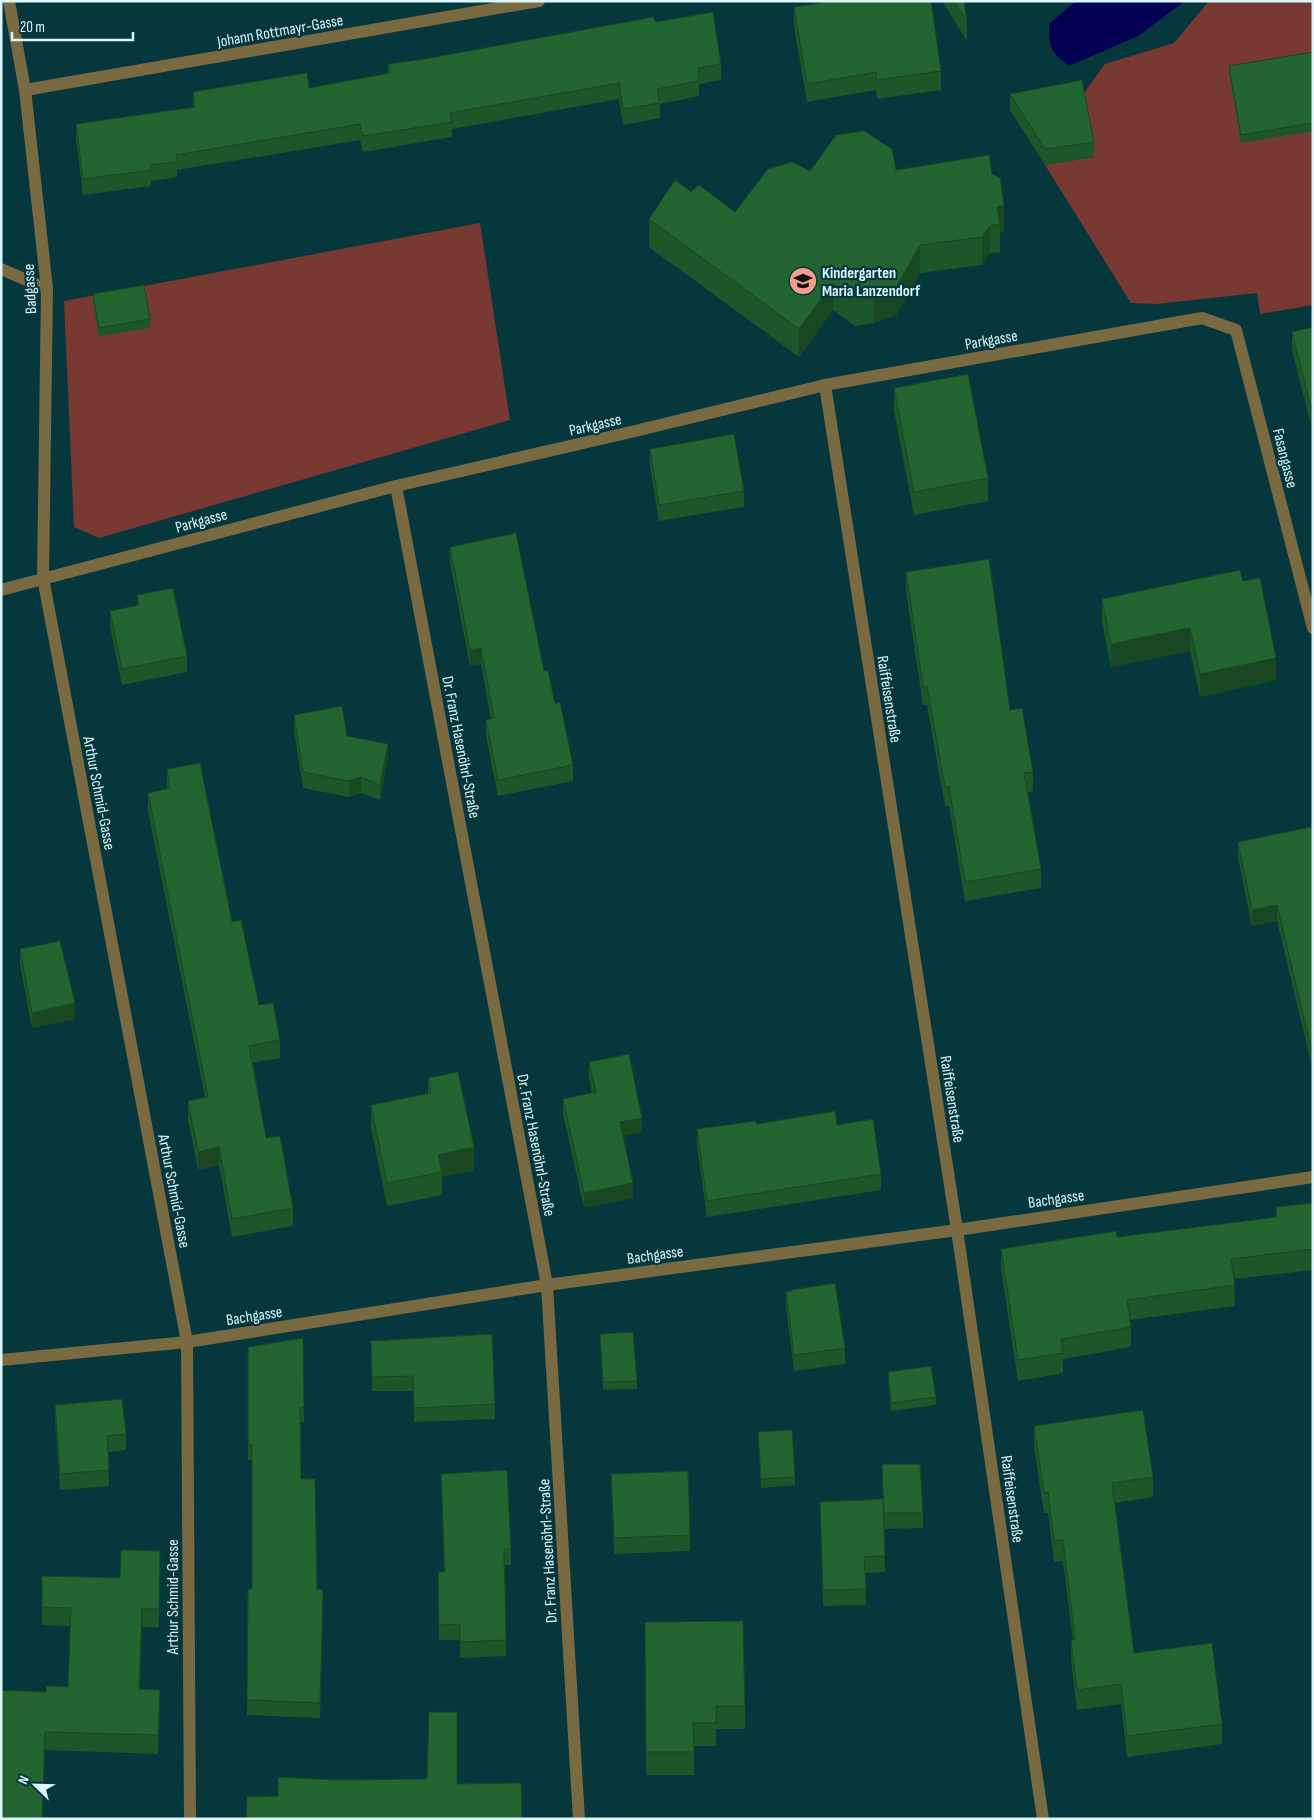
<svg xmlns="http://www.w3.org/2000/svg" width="1314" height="1820" viewBox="0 0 1314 1820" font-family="'Sofia Sans Condensed',sans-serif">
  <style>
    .green { fill: #793933 }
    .water { fill: #050152 }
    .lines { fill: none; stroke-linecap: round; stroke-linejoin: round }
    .lane { stroke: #7a6a42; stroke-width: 12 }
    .street { stroke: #7a6a42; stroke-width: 12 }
    .wall { fill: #1d5729 }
    .shaded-wall { fill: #184722 }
    .building { fill: #226530; stroke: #184722 }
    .labels { text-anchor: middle; stroke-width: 4.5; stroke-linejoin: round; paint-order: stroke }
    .street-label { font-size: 16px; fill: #d9f7fc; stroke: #05373d }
    .poi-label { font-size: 16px; font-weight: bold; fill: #d9f7fc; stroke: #05373d; text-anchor: start }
  </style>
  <rect width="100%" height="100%" fill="#05373d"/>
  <!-- green -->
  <g class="green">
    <polygon points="1209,1 1313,1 1313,305 1260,314 1257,293 1156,304 1131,303 1045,165 1094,157 1082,96 1105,64 1174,43"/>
    <polygon points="480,223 510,420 99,538 74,527 64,301"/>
  </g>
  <!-- water -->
  <path class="water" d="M1076,1H1185L1138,36L1069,66C1050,52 1049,47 1049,24Z"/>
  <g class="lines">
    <!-- lane -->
    <polyline class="lane" points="1,269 47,289"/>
    <!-- street -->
    <g class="street">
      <polyline points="9,1 25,90 47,289 43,578 187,1342 190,1819"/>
      <polyline points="25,90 539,1"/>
      <polyline points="825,385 957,1230 1043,1819"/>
      <polyline points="396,486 547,1285 579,1819"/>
      <polyline points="1,590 396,486 631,432 825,385 1202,318 1236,330 1313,628"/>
      <polyline points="1,1360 187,1342 547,1285 957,1230 1313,1177"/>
    </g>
  </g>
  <!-- wall -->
  <g class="wall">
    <polygon points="819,1 931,1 941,71 941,90 877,99 876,90 807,102 794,26 794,7 819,3"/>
    <polygon points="942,1 964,1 967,22 967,41"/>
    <polygon points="656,22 721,64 721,80 699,84 699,96 660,104 660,118 623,125 619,99 452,129 452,137 363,152 360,140 177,170 177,177 151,181 151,186 83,195 76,139 76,124 193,108 193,92 309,88 388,73 388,64 419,60"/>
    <polygon points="1313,52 1313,131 1241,143 1229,74 1229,66"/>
    <polygon points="1010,94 1094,142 1094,157 1045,165 1010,110"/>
    <polygon points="896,170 992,174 1004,232 1000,233 1000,252 990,253 982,265 920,273 896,315 874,323 855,326 833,310 799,357 649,247 649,219 691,192 735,212 810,171"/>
    <polygon points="93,294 150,319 150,328 99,336 93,302"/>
    <polygon points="1313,327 1313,425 1312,422 1310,422 1292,350 1292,332"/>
    <polygon points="894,388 988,478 988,501 914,515 894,411"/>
    <polygon points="650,449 744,491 744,507 659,521 650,465"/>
    <polygon points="450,547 544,671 555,704 573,765 573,781 498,796 486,736 486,720 491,719 481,664 470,666 450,563"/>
    <polygon points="906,572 1010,710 1033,772 1033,791 1028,792 1041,869 1041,888 965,901 949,806 945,807 927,705 923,705 906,591"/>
    <polygon points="1243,581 1276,680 1200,697 1190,651 1111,667 1102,622 1102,599"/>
    <polygon points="137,595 187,656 187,672 122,685 110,627 110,611 137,605"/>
    <polygon points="294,715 347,736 388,759 380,800 361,793 349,797 303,788 294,731"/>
    <polygon points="167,769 232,922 259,1005 280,1040 280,1058 253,1063 266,1138 293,1208 293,1226 232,1237 219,1165 198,1170 188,1119 188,1101 205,1097 148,811 148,793 167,789"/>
    <polygon points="1313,833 1311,1063 1277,921 1252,926 1238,858 1238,842"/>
    <polygon points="20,949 75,1019 32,1028 20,965"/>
    <polygon points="589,1062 642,1132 623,1136 633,1198 584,1208 563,1114 563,1099 592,1093 589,1077"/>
    <polygon points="428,1078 474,1170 442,1177 442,1195 387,1206 371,1128 371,1105 428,1094"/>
    <polygon points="756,1124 837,1125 881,1174 881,1190 707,1217 697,1145 697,1129"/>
    <polygon points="1313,1203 1313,1270 1234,1279 1235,1306 1130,1320 1131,1327 1131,1347 1063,1359 1063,1373 1018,1381 1001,1269 1001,1249 1117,1237 1276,1217 1276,1207"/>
    <polygon points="786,1292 845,1348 845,1364 794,1371 786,1308"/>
    <polygon points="600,1334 637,1381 637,1389 603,1390"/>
    <polygon points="303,1338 304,1422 300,1422 301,1479 317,1589 323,1604 320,1718 247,1715 248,1589 252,1589 252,1460 248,1460 248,1347"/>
    <polygon points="371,1341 495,1404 495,1419 414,1422 413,1391 372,1391"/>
    <polygon points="888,1372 936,1397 936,1405 891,1411 888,1380"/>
    <polygon points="55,1405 126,1434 126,1450 108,1452 109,1486 60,1490 55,1421"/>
    <polygon points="1034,1426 1153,1477 1153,1497 1115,1503 1134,1653 1222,1724 1222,1744 1127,1757 1121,1704 1077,1710 1071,1660 1071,1640 1073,1640 1063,1561 1054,1562 1048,1513 1044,1513 1034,1446"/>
    <polygon points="758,1432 795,1477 795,1485 761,1488"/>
    <polygon points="882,1464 923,1513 923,1528 884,1529 885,1572 865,1573 866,1605 823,1606 820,1502 883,1499"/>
    <polygon points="441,1474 511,1549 511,1565 505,1565 506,1656 460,1658 460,1640 439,1640 438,1588 444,1572"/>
    <polygon points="611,1474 690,1535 690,1551 614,1554"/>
    <polygon points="160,1551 159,1627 142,1627 140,1689 160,1708 158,1754 45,1750 42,1819 46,1692 68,1687 70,1626 42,1625 42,1576 120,1578"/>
    <polygon points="645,1622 745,1706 745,1729 716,1729 716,1746 694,1746 694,1775 646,1775"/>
  </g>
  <!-- shaded-wall -->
  <g class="shaded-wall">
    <polygon points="1004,205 1004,232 1000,233 1000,224 997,207"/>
    <polygon points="990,226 990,253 982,265 982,237"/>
    <polygon points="920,245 920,273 896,315 874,323 874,295"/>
    <polygon points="833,283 833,310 799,357 799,329"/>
    <polygon points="1312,403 1312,422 1310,422 1310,404"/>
    <polygon points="1190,628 1190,651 1111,667 1111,644"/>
    <polygon points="481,648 481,664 470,666 470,650"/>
    <polygon points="1276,658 1276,680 1200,697 1200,674"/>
    <polygon points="388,744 388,759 380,800 380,785"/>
    <polygon points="361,777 361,793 349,797 349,781"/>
    <polygon points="1277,905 1277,921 1252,926 1252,910"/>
    <polygon points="75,1003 75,1019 32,1028 32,1013"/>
    <polygon points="1313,1046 1313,1062 1311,1063 1311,1047"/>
    <polygon points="642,1118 642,1132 620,1137 620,1122"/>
    <polygon points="219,1147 219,1165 198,1170 198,1152"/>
    <polygon points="474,1147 474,1170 442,1177 442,1172 438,1155"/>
    <polygon points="633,1183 633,1198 584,1208 584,1193"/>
    <polygon points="142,1609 142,1627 139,1707 139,1689"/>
    <polygon points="160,1690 160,1708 158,1754 158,1735"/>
    <polygon points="45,1732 45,1750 42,1819"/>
  </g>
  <!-- building -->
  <g class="building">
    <polygon points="821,1 931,1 941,71 877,80 876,72 807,84 794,7 822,3"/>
    <polygon points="954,1 964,1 967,22"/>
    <polygon points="713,12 721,64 698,68 699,81 657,89 660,103 623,109 619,83 450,113 452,122 363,136 360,124 176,155 177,162 150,165 151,170 83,179 76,124 195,107 193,92 307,73 309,88 390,73 388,64 419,60 653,17 656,22"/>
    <polygon points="1313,52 1313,123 1241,135 1229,66"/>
    <polygon points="1082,80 1094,142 1045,149 1010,94"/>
    <polygon points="864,131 892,149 896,170 989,155 992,174 1000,178 1004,205 997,207 1000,224 990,226 982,237 920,245 896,288 874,295 855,299 833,283 799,329 649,219 675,180 691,192 699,185 735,212 768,169 792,162 810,171 836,135"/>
    <polygon points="144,285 150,319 99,328 93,294"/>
    <polygon points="1313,327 1313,406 1312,403 1310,404 1292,332"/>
    <polygon points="968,374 988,478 914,492 894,388"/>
    <polygon points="734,434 744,491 659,505 650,449"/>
    <polygon points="516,533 544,671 548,670 555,704 560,702 573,765 498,780 486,720 494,718 481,648 470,650 450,547"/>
    <polygon points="989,559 1010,710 1022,708 1033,772 1024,773 1041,869 965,882 949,786 945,787 927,686 923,686 906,572"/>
    <polygon points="1240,570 1243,581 1260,578 1276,658 1200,674 1190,628 1111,644 1102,599"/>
    <polygon points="173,588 187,656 122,669 110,611 139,605 137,595"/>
    <polygon points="342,706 347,736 388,744 380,785 361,777 349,781 303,772 294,715"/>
    <polygon points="200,763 232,922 241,920 259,1005 273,1003 280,1040 249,1046 266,1138 280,1136 293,1208 232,1219 219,1147 198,1152 188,1101 208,1097 148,793 170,788 167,769"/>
    <polygon points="1311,827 1313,833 1313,1046 1311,1047 1277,905 1252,910 1238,842"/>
    <polygon points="60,941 75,1003 32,1013 20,949"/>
    <polygon points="629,1054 642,1118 620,1122 633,1183 584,1193 563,1099 596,1092 589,1062"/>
    <polygon points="458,1072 474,1147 438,1155 442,1172 387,1183 371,1105 431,1093 428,1078"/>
    <polygon points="835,1111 837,1125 873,1119 881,1174 707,1201 697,1129 756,1121 756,1124"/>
    <polygon points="1313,1203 1313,1249 1231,1259 1235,1285 1127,1300 1131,1327 1061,1339 1063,1353 1018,1360 1001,1249 1116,1231 1117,1237 1277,1217 1276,1207"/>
    <polygon points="835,1283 845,1348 794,1355 786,1292 792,1291 791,1290"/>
    <polygon points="633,1332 637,1381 603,1382 600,1334"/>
    <polygon points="492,1334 495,1404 414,1408 413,1376 372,1377 371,1341"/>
    <polygon points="303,1338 304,1407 300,1407 301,1479 315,1479 317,1589 323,1590 320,1703 247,1700 248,1589 252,1589 252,1445 248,1445 248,1347"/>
    <polygon points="931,1366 936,1397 891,1403 888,1372"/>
    <polygon points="122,1399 126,1434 107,1436 109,1470 60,1474 55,1405"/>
    <polygon points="1143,1410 1153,1477 1112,1483 1134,1653 1212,1643 1222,1724 1127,1736 1121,1684 1077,1690 1071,1640 1075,1639 1063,1540 1054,1541 1048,1492 1044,1493 1034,1426"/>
    <polygon points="792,1430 795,1477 761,1479 758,1432"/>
    <polygon points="882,1464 920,1464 923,1513 884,1513"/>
    <polygon points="507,1470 511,1549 504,1549 506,1640 460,1642 460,1624 439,1625 438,1572 445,1572 441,1474"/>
    <polygon points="688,1471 690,1535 614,1538 611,1474"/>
    <polygon points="883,1499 885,1556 864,1557 866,1589 823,1590 820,1502"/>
    <polygon points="121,1550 160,1551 159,1609 142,1609 139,1689 160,1690 158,1735 45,1732 42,1819 1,1819 1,1690 46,1692 46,1686 68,1687 71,1608 42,1607 42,1576 120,1578"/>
    <polygon points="743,1621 745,1706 716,1706 716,1723 693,1723 694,1752 646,1752 645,1622"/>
    <polygon points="429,1712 457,1712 457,1784 521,1783 522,1819 246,1819 247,1797 278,1796 278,1777 336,1780 427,1779"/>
  </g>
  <!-- icons -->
  <defs>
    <symbol id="school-disc" viewBox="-11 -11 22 22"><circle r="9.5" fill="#f59c91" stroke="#05373d"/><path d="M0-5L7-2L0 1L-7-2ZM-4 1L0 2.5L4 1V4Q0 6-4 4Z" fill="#111"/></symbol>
  </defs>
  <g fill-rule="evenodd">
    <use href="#school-disc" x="787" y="265" width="32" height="32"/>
  </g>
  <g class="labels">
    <!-- street labels -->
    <g class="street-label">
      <text transform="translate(280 30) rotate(-10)" y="6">Johann Rottmayr-Gasse</text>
      <text transform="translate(29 289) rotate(-93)" y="6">Badgasse</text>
      <text transform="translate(991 339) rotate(-10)" y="6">Parkgasse</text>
      <text transform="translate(595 424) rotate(-13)" y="6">Parkgasse</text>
      <text transform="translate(1286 458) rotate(76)" y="6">Fasangasse</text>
      <text transform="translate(201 520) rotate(-15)" y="6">Parkgasse</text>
      <text transform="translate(890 699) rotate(81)" y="6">Raiffeisenstraße</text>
      <text transform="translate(462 747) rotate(79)" y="6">Dr. Franz Hasenöhrl-Straße</text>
      <text transform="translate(100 793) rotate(79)" y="6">Arthur Schmid-Gasse</text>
      <text transform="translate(953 1099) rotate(81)" y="6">Raiffeisenstraße</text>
      <text transform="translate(537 1145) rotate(79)" y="6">Dr. Franz Hasenöhrl-Straße</text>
      <text transform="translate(175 1191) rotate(79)" y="6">Arthur Schmid-Gasse</text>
      <text transform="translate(1056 1198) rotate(-8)" y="6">Bachgasse</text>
      <text transform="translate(655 1254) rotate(-8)" y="6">Bachgasse</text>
      <text transform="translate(254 1315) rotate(-9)" y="6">Bachgasse</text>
      <text transform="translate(1013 1499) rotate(82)" y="6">Raiffeisenstraße</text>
      <text transform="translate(547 1551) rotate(-93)" y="6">Dr. Franz Hasenöhrl-Straße</text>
      <text transform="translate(172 1597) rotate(-90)" y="6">Arthur Schmid-Gasse</text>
    </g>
    <!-- poi labels -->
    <g class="poi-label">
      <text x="822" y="278">Kindergarten<tspan x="822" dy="18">Maria Lanzendorf</tspan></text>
    </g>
  </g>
  <!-- border -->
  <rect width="1314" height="1820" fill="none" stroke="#d9f7fc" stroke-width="5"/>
  <!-- north arrow -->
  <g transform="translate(35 1785) rotate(293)" stroke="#05373d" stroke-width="4" paint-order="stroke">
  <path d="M0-4L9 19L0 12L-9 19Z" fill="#d9f7fc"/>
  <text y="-8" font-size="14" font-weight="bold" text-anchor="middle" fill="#d9f7fc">N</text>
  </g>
  <!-- scale -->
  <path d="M12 32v8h121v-8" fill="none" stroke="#d9f7fc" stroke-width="2.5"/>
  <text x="20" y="32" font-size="15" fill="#d9f7fc" stroke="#05373d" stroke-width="4" paint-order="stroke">20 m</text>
</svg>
